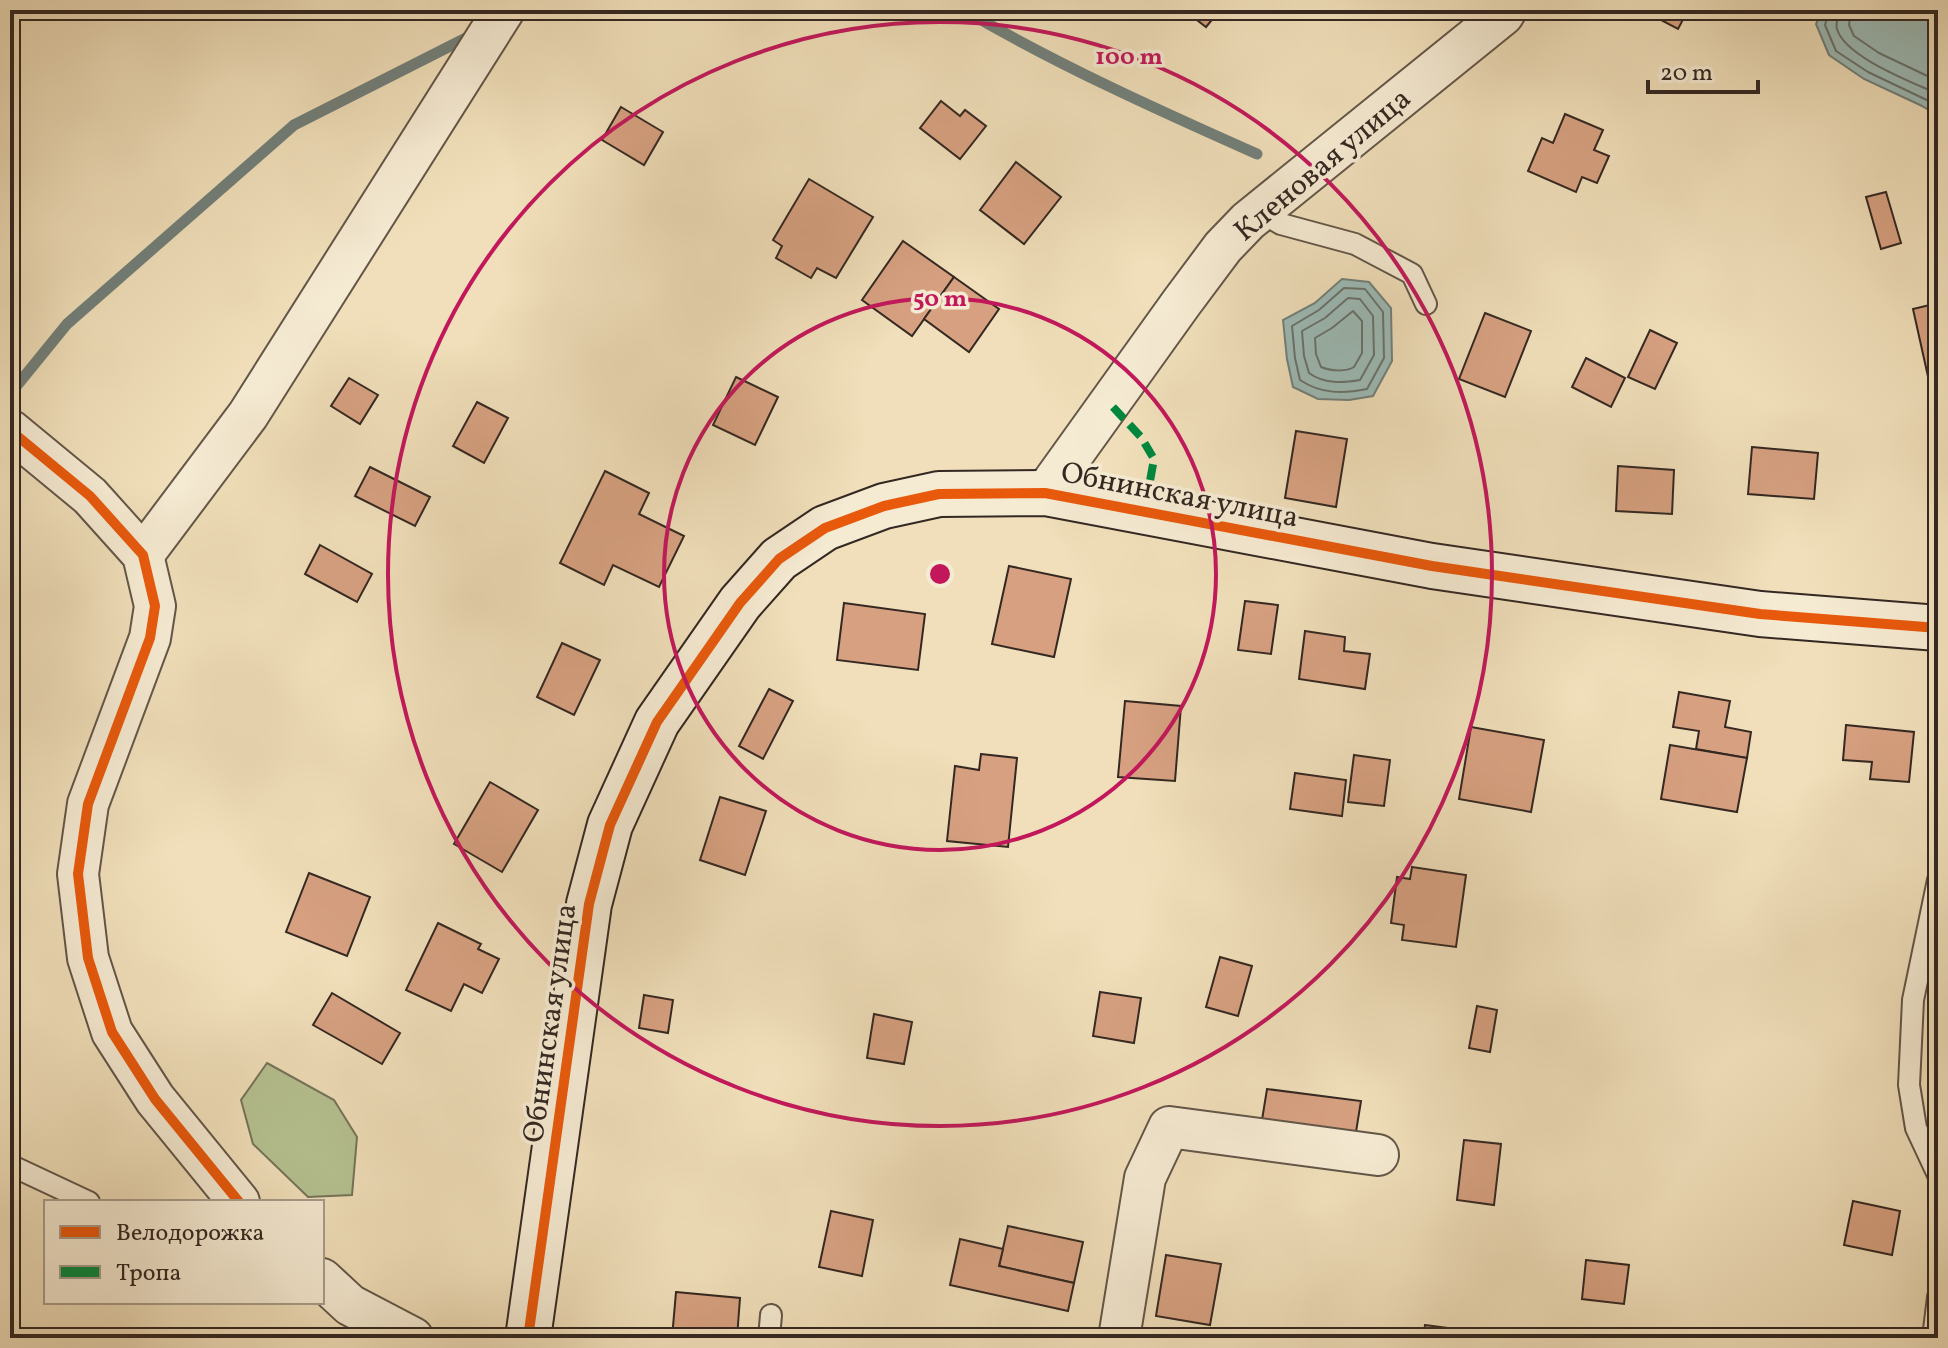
<svg xmlns="http://www.w3.org/2000/svg" width="1948" height="1348" viewBox="0 0 1948 1348" font-family="Vollkorn,serif">
  <style>
    .green { fill: #b6c292; stroke: #75755a; stroke-width: 2 }
    .water { fill: #9cbbb7; stroke: #72807b; stroke-width: 2 }
    .lines { fill: none; stroke-linecap: round; stroke-linejoin: round }
    .shore { stroke: #68726c; stroke-width: 2 }
    .stream { stroke: #72807b; stroke-width: 11 }
    .building { fill: #d7a181; stroke: #342822; stroke-width: 2 }
    .lane-casing { stroke: #635648; stroke-width: 24 }
    .street-casing { stroke: #635648; stroke-width: 44 }
    .secondary-casing { stroke: #342822; stroke-width: 48 }
    .lane { stroke: #f5ead2; stroke-width: 20 }
    .street { stroke: #f5ead2; stroke-width: 40 }
    .secondary { stroke: #f5ead2; stroke-width: 44 }
    .quiet { stroke: #00873e; stroke-width: 8; stroke-dasharray: 16 8; stroke-linecap: butt }
    .cycleway-casing { stroke: #f5ead2; stroke-width: 15 }
    .cycleway { stroke: #e8590c; stroke-width: 10 }
    .ring { fill: none; stroke: #c2185b; stroke-width: 4 }
    .labels { text-anchor: middle; stroke-width: 7; stroke-linejoin: round; paint-order: stroke }
    .street-label { font-size: 30px; fill: #342822; stroke: #f5ead2 }
    .centre { fill: #c2185b; stroke: #f5ead2; stroke-width: 4 }
    .ring-label { font-size: 24px; text-anchor: middle; font-weight: bold; fill: #c2185b; stroke: #f5ead2; stroke-width: 7; stroke-linejoin: round; paint-order: stroke }
  </style>
  <rect width="100%" height="100%" fill="#f0dfba"/>
  <filter id="stains"><feTurbulence type="fractalNoise" baseFrequency=".0025" numOctaves="4"/><feColorMatrix values="0 0 0 0 .2 0 0 0 0 .09 0 0 0 0 .02 0 0 0 .5 -.17"/></filter>
  <radialGradient id="worn" r=".72"><stop offset=".6" stop-color="#630" stop-opacity="0"/><stop offset="1" stop-color="#630" stop-opacity=".3"/></radialGradient>
  <!-- green -->
  <polygon class="green" points="267,1063 334,1100 357,1137 352,1195 308,1197 253,1144 241,1100"/>
  <!-- water -->
  <g class="water">
    <polygon points="1822,10 1938,10 1938,108 1934,113 1920,105 1864,79 1829,55 1816,24"/>
    <polygon points="1342,279 1369,282 1391,308 1392,361 1373,396 1349,400 1318,399 1293,387 1287,359 1283,320 1315,303"/>
  </g>
  <g class="lines">
    <!-- shore -->
    <g class="shore">
      <polyline points="1829,10 1825,25 1836,51 1868,72 1933,103 1938,104"/>
      <path d="M1839,10C1839,17 1835,22 1837,29C1845,57 1912,82 1938,94"/>
      <polyline points="1851,10 1849,25 1854,36 1879,53 1938,81"/>
      <path d="M1344,288L1365,289L1383,312L1384,358L1367,389C1343,394 1321,394 1300,380L1295,358L1292,326L1319,310Z"/>
      <path d="M1348,298L1360,299L1373,316L1374,355L1360,380C1342,383 1324,384 1309,373L1304,356L1302,331L1325,318Z"/>
      <path d="M1353,311L1362,321V353L1354,367C1346,372 1330,371 1321,367L1316,354L1315,338L1332,328Z"/>
    </g>
    <!-- stream -->
    <g class="stream">
      <path d="M964,10C1058,65 1158,110 1257,154"/>
      <polyline points="10,394 67,324 294,125 474,34"/>
    </g>
  </g>
  <!-- building -->
  <g class="building">
    <polygon points="1184,10 1220,10 1206,27"/>
    <polygon points="1642,10 1688,10 1678,29"/>
    <polygon points="941,101 960,116 965,110 986,126 960,159 920,128"/>
    <polygon points="621,107 663,132 644,165 602,140"/>
    <polygon points="1565,114 1603,130 1594,150 1609,156 1597,183 1582,177 1576,192 1528,171 1542,138 1553,143"/>
    <polygon points="1016,162 1061,197 1024,244 980,210"/>
    <polygon points="809,179 873,217 836,278 817,268 811,278 776,258 782,246 773,240"/>
    <polygon points="1886,192 1901,243 1881,249 1866,197"/>
    <polygon points="903,241 954,277 912,336 862,300"/>
    <polygon points="954,277 999,309 969,352 924,319"/>
    <polygon points="1938,303 1938,398 1933,399 1913,309"/>
    <polygon points="1485,313 1531,331 1505,397 1459,379"/>
    <polygon points="1650,330 1677,343 1655,389 1628,377"/>
    <polygon points="1586,358 1625,378 1611,407 1572,387"/>
    <polygon points="736,377 778,397 755,445 713,425"/>
    <polygon points="349,378 378,395 360,424 331,406"/>
    <polygon points="477,402 508,418 484,463 453,446"/>
    <polygon points="1296,431 1347,439 1336,507 1285,498"/>
    <polygon points="1752,447 1818,453 1814,499 1748,494"/>
    <polygon points="1618,466 1674,470 1672,514 1616,511"/>
    <polygon points="370,467 430,497 415,526 355,496"/>
    <polygon points="605,471 649,493 639,514 684,536 659,587 613,565 604,585 560,563"/>
    <polygon points="320,545 372,574 357,602 305,574"/>
    <polygon points="1009,566 1071,579 1054,657 992,644"/>
    <polygon points="1245,601 1278,605 1271,654 1238,650"/>
    <polygon points="844,603 925,614 918,670 837,660"/>
    <polygon points="1305,631 1345,637 1344,651 1370,654 1365,689 1299,679"/>
    <polygon points="562,643 600,660 574,715 537,697"/>
    <polygon points="769,689 793,701 763,759 739,746"/>
    <polygon points="1679,692 1730,701 1725,727 1751,732 1747,758 1696,749 1699,731 1673,727"/>
    <polygon points="1125,701 1181,706 1175,781 1118,777"/>
    <polygon points="1846,725 1914,732 1909,782 1870,779 1872,762 1843,760"/>
    <polygon points="1471,727 1544,740 1531,812 1459,799"/>
    <polygon points="1670,745 1747,758 1737,812 1661,799"/>
    <polygon points="981,754 1017,758 1008,847 947,841 955,766 979,770"/>
    <polygon points="1354,755 1390,760 1384,806 1348,802"/>
    <polygon points="1295,773 1346,780 1342,816 1290,809"/>
    <polygon points="490,782 538,810 502,872 454,844"/>
    <polygon points="720,797 766,811 745,875 700,860"/>
    <polygon points="1412,867 1466,875 1456,947 1402,940 1404,925 1391,923 1397,877 1410,879"/>
    <polygon points="309,873 370,897 347,956 286,932"/>
    <polygon points="438,923 481,944 478,949 499,959 482,993 464,984 451,1011 406,990"/>
    <polygon points="1220,957 1252,966 1238,1016 1206,1007"/>
    <polygon points="1100,992 1141,998 1134,1043 1093,1036"/>
    <polygon points="332,993 400,1033 382,1064 313,1025"/>
    <polygon points="644,995 673,1000 668,1033 639,1028"/>
    <polygon points="1477,1006 1497,1010 1490,1052 1469,1048"/>
    <polygon points="874,1014 912,1022 904,1064 867,1058"/>
    <polygon points="1267,1089 1361,1101 1356,1132 1262,1120"/>
    <polygon points="1464,1140 1501,1144 1494,1205 1457,1200"/>
    <polygon points="1853,1201 1900,1211 1892,1255 1844,1245"/>
    <polygon points="831,1211 873,1220 862,1276 819,1267"/>
    <polygon points="1008,1226 1083,1242 1074,1283 999,1266"/>
    <polygon points="960,1239 1003,1249 999,1266 1074,1283 1068,1311 950,1285"/>
    <polygon points="1166,1255 1221,1264 1210,1325 1156,1316"/>
    <polygon points="1586,1260 1629,1265 1624,1304 1582,1299"/>
    <polygon points="676,1292 740,1298 737,1338 672,1338"/>
    <polygon points="1425,1325 1464,1330 1463,1338 1423,1338"/>
  </g>
  <g class="lines">
    <defs>
      <g id="lane">
        <polyline points="1260,212 1281,224 1355,244 1412,274 1426,304"/>
        <polyline points="1938,880 1913,1000 1909,1085 1916,1128 1938,1175"/>
        <polyline points="10,1165 89,1202"/>
        <polyline points="769,1338 771,1315"/>
        <polyline points="1933,1338 1938,1297"/>
      </g>
      <g id="street">
        <polyline points="10,430 90,496 143,555 155,606 150,638 88,804 78,874 88,958 112,1032 155,1099 239,1202"/>
        <polyline points="1045,493 1182,302 1223,247 1248,221 1503,15 1506,10"/>
        <polyline points="143,555 248,415 504,10"/>
        <polyline points="322,1279 350,1305 413,1338"/>
        <polyline points="1119,1338 1145,1178 1169,1127 1378,1155"/>
      </g>
      <polyline id="secondary" points="528,1338 589,904 610,825 657,722 740,603 779,559 825,528 884,506 939,494 1045,493 1432,566 1760,614 1938,628"/>
    </defs>
    <!-- lane casing -->
    <use href="#lane" class="lane-casing"/>
    <!-- street casing -->
    <use href="#street" class="street-casing"/>
    <!-- secondary casing -->
    <use href="#secondary" class="secondary-casing"/>
    <!-- lane -->
    <use href="#lane" class="lane"/>
    <!-- street -->
    <use href="#street" class="street"/>
    <!-- secondary -->
    <use href="#secondary" class="secondary"/>
    <!-- quiet -->
    <polyline class="quiet" points="1113,407 1141,437 1154,459 1150,481"/>
    <defs>
      <g id="cycleway">
        <polyline points="10,430 90,496 143,555 155,606 150,638 88,804 78,874 88,958 112,1032 155,1099 239,1202"/>
        <polyline points="528,1338 589,904 610,825 657,722 740,603 779,559 825,528 884,506 939,494 1045,493 1432,566 1760,614 1938,628"/>
      </g>
    </defs>
    <!-- cycleway casing -->
    <use href="#cycleway" class="cycleway-casing"/>
    <!-- cycleway -->
    <use href="#cycleway" class="cycleway"/>
  </g>
  <!-- distance rings -->
  <g class="ring">
    <circle cx="940" cy="574" r="276"/>
    <circle cx="940" cy="574" r="552"/>
  </g>
  <g class="labels">
    <!-- street labels -->
    <g class="street-label">
      <text transform="translate(1322 164) rotate(-40)" y="10">Кленовая улица</text>
      <text transform="translate(1180 494) rotate(11)" y="10">Обнинская улица</text>
      <text transform="translate(549 1023) rotate(-82)" y="10">Обнинская улица</text>
    </g>
  </g>
  <circle cx="940" cy="574" r="12" class="centre"/>
  <g class="ring-label">
    <text x="1129" y="64">100 m</text>
    <text x="940" y="306">50 m</text>
  </g>
  <!-- margin -->
  <rect width="1948" height="1348" fill="none" stroke="#f0dfba" stroke-width="40"/>
  <rect x="12" y="12" width="1924" height="1324" fill="none" stroke="#342822" stroke-width="4"/>
  <rect x="20" y="20" width="1908" height="1308" fill="none" stroke="#342822" stroke-width="2"/>
  <!-- legend -->
  <rect x="44" y="1200" width="280" height="104" fill="#f5ead2" stroke="#a89c8c" stroke-width="2"/>
  <rect x="60" y="1226" width="40" height="12" fill="#e8590c" stroke="#a89c8c" stroke-width="2"/>
  <text x="116" y="1240" font-size="24" fill="#342822">Велодорожка</text>
  <rect x="60" y="1266" width="40" height="12" fill="#00873e" stroke="#a89c8c" stroke-width="2"/>
  <text x="116" y="1280" font-size="24" fill="#342822">Тропа</text>
  <!-- scale -->
  <path d="M1648 80v12h110v-12" fill="none" stroke="#342822" stroke-width="4"/>
  <text x="1660" y="80" font-size="24" fill="#342822" stroke="#f5ead2" stroke-width="6" paint-order="stroke">20 m</text>
  <rect width="100%" height="100%" filter="url(#stains)"/>
  <rect width="100%" height="100%" fill="url(#worn)"/>
</svg>
